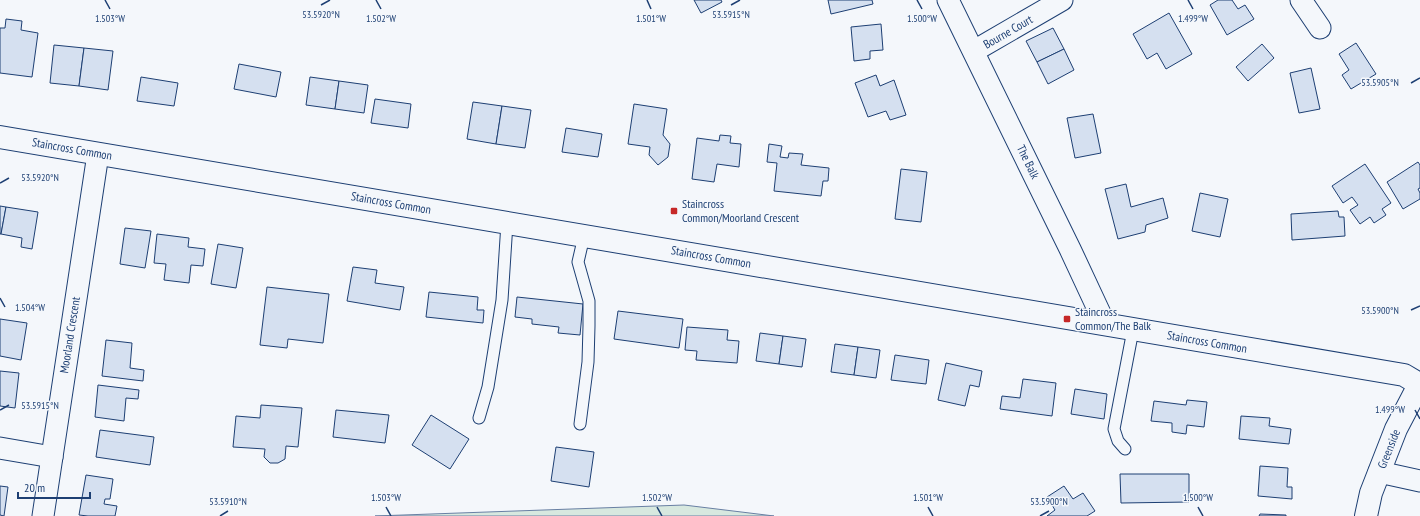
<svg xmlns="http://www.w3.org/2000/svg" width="1420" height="516" viewBox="0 0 1420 516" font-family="'PT Sans Narrow',sans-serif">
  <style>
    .green { fill: #d7e8df; stroke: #687fa3 }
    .building { fill: #d5e0f0; stroke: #1d3f73 }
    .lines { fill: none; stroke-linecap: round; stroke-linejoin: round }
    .service-casing { stroke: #1d3f73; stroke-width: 13 }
    .minor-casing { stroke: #1d3f73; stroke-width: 23 }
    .tertiary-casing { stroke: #1d3f73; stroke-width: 24 }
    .secondary-casing { stroke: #1d3f73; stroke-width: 24 }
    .service { stroke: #f4f7fb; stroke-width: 11 }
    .minor { stroke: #f4f7fb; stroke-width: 21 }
    .tertiary { stroke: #f4f7fb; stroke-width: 22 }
    .secondary { stroke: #f4f7fb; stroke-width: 22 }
    .ticks { fill: none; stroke: #1d3f73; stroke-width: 1.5 }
    .poi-dot { fill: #c62828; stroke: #f4f7fb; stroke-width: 1.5 }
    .labels { text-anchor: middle; stroke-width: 3; stroke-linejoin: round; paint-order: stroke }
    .street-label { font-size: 12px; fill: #1d3f73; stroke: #f4f7fb }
    .poi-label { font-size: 12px; fill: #1d3f73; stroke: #f4f7fb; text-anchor: start }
    .ticks-label { font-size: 10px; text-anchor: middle; fill: #1d3f73; stroke: #f4f7fb; stroke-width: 3; stroke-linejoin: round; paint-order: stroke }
  </style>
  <rect width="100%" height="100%" fill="#f4f7fb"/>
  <!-- green -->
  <polygon class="green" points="684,505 774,516 375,516"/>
  <!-- building -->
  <g class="building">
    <polygon points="694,0 721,0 722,2 701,13"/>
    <polygon points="828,0 872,0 873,4 831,14"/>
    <polygon points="1218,0 1232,0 1238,9 1245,5 1254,19 1227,35 1210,5"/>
    <polygon points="1169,13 1192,54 1166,69 1157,53 1147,59 1133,34"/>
    <polygon points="6,19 22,21 21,30 38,33 32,77 0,73 0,28 5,28"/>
    <polygon points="881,24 883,50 870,51 870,59 854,61 851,27"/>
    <polygon points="1053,28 1064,49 1037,62 1026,41"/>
    <polygon points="1356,43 1376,74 1351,89 1342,75 1349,70 1339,54"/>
    <polygon points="1262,44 1274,58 1248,81 1236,67"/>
    <polygon points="54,45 84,48 79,86 50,83"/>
    <polygon points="84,48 113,51 108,90 79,86"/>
    <polygon points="1064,49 1074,70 1048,84 1037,62"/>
    <polygon points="239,64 281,72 276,97 234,89"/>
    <polygon points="1311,68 1320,109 1299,113 1290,73"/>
    <polygon points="876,75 880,86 894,80 906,115 890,120 886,111 868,117 855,83"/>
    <polygon points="141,77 178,83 174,106 137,101"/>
    <polygon points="310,77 339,81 335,109 306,105"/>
    <polygon points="339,81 368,85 364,113 335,109"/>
    <polygon points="375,99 411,104 408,128 371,123"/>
    <polygon points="473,102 502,106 496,144 467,139"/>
    <polygon points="634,104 667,109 663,135 670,144 668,157 658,165 649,155 650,147 628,144"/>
    <polygon points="502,106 531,110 525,148 496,144"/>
    <polygon points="1093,114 1101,153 1075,158 1067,118"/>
    <polygon points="566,128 602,134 598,157 562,152"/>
    <polygon points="720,135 731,136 730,143 741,144 739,167 717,164 714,182 692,179 697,138 719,141"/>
    <polygon points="769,144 782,146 780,157 788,158 789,153 803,154 801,165 829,168 828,181 823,181 821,196 774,191 777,163 767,162"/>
    <polygon points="1418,162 1420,165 1420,188 1418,189 1420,193 1420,199 1403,209 1387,182"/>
    <polygon points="1365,164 1391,203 1382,209 1386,215 1374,223 1370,217 1360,224 1350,210 1358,205 1352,197 1343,203 1332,186"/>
    <polygon points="901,169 927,172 921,222 895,219"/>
    <polygon points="1126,184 1131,207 1163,198 1168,218 1146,225 1145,232 1118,239 1105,189"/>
    <polygon points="1200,193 1228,199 1220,237 1192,231"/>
    <polygon points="0,206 6,207 1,234 0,234"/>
    <polygon points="6,207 38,212 32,249 21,247 22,238 1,234"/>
    <polygon points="1338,211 1339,217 1344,217 1345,236 1292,240 1291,214"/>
    <polygon points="125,228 151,231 145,268 120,264"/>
    <polygon points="157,234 189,238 188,247 205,249 203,266 191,265 189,283 164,280 166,264 154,263"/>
    <polygon points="218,244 243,248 236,288 211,284"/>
    <polygon points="353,267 377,270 375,283 404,287 400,310 347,301"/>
    <polygon points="267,287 329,294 323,343 288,339 287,348 260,345"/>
    <polygon points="429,292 478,297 477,310 484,310 483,323 426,317"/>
    <polygon points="517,297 583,304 580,335 558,333 559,327 532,324 532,319 515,317"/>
    <polygon points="618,311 683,319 679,348 614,339"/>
    <polygon points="0,319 27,323 21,360 0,356"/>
    <polygon points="687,327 728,330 727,340 739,341 737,363 696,360 697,351 685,350"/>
    <polygon points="760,333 783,336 779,364 756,361"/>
    <polygon points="783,336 806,339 802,367 779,364"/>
    <polygon points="106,340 132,343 130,368 144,370 143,381 102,376"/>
    <polygon points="835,344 858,347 854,375 831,372"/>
    <polygon points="858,347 880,350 876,378 854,375"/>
    <polygon points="895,355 929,360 926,384 891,380"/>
    <polygon points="946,363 982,371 979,387 970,385 965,406 938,400"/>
    <polygon points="0,371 19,373 15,408 0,406"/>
    <polygon points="1023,379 1056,383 1052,416 1000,409 1002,396 1020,398"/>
    <polygon points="98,385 139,390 138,399 126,398 124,421 95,417"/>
    <polygon points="1075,389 1107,394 1104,419 1071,414"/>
    <polygon points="1187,400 1207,402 1204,427 1187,425 1186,434 1172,432 1172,423 1151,421 1154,401 1186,405"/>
    <polygon points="261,405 302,408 298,447 286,446 285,459 278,463 270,463 264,457 265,449 233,447 236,416 260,418"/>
    <polygon points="336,410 389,415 385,443 333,437"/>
    <polygon points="431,415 469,439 450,469 412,445"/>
    <polygon points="1241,416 1270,418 1269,426 1291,429 1289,444 1239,439"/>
    <polygon points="100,430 154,437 150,465 96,457"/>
    <polygon points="556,447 594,452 589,487 551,481"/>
    <polygon points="1260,466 1288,468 1287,487 1292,487 1292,499 1258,496"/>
    <polygon points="1120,474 1189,474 1189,502 1121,503"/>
    <polygon points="86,475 113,479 110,499 105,499 104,504 117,506 115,516 88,516 79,515"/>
    <polygon points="0,486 8,487 4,516 0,515"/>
    <polygon points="1064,486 1073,499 1083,493 1095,511 1087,516 1047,516 1055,510 1047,497"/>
    <polygon points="1260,514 1286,515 1286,516 1259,516"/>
  </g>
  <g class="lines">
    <defs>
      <g id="service">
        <polyline points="479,418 488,387 502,300 507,223"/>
        <polyline points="580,424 588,362 589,326 589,301 578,262 584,236"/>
        <polyline points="1125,449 1118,441 1114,429 1133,330"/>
      </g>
      <g id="minor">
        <polyline points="948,0 1070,249 1105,324"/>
        <polyline points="1301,0 1320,28"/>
        <polyline points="974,51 1062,0"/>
        <polyline points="0,448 52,457"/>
        <polyline points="1379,472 1420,481"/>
        <polyline points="43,516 98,154"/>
      </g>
      <polyline id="tertiary" points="0,137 1404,375 1419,384"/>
      <polyline id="secondary" points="1366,516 1371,493 1396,429 1420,383"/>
    </defs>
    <!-- service casing -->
    <use href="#service" class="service-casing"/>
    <!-- minor casing -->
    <use href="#minor" class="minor-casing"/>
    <!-- tertiary casing -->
    <use href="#tertiary" class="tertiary-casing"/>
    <!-- secondary casing -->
    <use href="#secondary" class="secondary-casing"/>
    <!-- service -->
    <use href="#service" class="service"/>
    <!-- minor -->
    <use href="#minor" class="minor"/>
    <!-- tertiary -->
    <use href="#tertiary" class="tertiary"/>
    <!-- secondary -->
    <use href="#secondary" class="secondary"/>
  </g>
  <!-- ticks -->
  <path class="ticks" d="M105,0L110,9M376,0L381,9M647,0L651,9M917,0L922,9M1188,0L1193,9M321,5L330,0M731,5L740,0M1411,83L1420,78M0,183L9,178M0,298L5,307M1411,310L1420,306M0,410L9,405M1415,410L1420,419M386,507L391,516M657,507L662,516M928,507L933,516M1198,507L1203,516M220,516L228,511M1040,516L1049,511"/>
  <!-- markers -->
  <g class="poi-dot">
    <rect x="670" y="207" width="8" height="8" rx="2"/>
    <rect x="1063" y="315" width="8" height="8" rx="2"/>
  </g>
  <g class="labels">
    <!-- street labels -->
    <g class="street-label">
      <text transform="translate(1008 32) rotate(-30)" y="4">Bourne Court</text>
      <text transform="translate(72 149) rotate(10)" y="4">Staincross Common</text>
      <text transform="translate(1028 162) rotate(64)" y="4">The Balk</text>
      <text transform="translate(391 203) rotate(10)" y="4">Staincross Common</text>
      <text transform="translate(711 257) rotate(10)" y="4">Staincross Common</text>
      <text transform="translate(70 335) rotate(-81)" y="4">Moorland Crescent</text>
      <text transform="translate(1207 342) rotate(10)" y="4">Staincross Common</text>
      <text transform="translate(1389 449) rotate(-68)" y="4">Greenside</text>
    </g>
    <!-- poi labels -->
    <g class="poi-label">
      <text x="682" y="208">Staincross<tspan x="682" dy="14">Common/Moorland Crescent</tspan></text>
      <text x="1075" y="316">Staincross<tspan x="1075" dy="14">Common/The Balk</tspan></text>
    </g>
  </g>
  <g class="ticks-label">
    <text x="321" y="18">53.5920°N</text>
    <text x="731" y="18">53.5915°N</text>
    <text x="110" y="22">1.503°W</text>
    <text x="381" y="22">1.502°W</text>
    <text x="651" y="22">1.501°W</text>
    <text x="922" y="22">1.500°W</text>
    <text x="1193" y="22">1.499°W</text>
    <text x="1380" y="86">53.5905°N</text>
    <text x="40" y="181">53.5920°N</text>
    <text x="30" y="311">1.504°W</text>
    <text x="1380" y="314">53.5900°N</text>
    <text x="40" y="409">53.5915°N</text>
    <text x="1390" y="413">1.499°W</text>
    <text x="386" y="501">1.503°W</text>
    <text x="657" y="501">1.502°W</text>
    <text x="928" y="501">1.501°W</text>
    <text x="1198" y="501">1.500°W</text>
    <text x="228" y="505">53.5910°N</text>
    <text x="1049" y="505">53.5900°N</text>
  </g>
  <!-- scale -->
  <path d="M18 492v6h72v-6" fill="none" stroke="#1d3f73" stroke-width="2"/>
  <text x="24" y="492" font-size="12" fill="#1d3f73" stroke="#f4f7fb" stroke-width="3" paint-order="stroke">20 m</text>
</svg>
